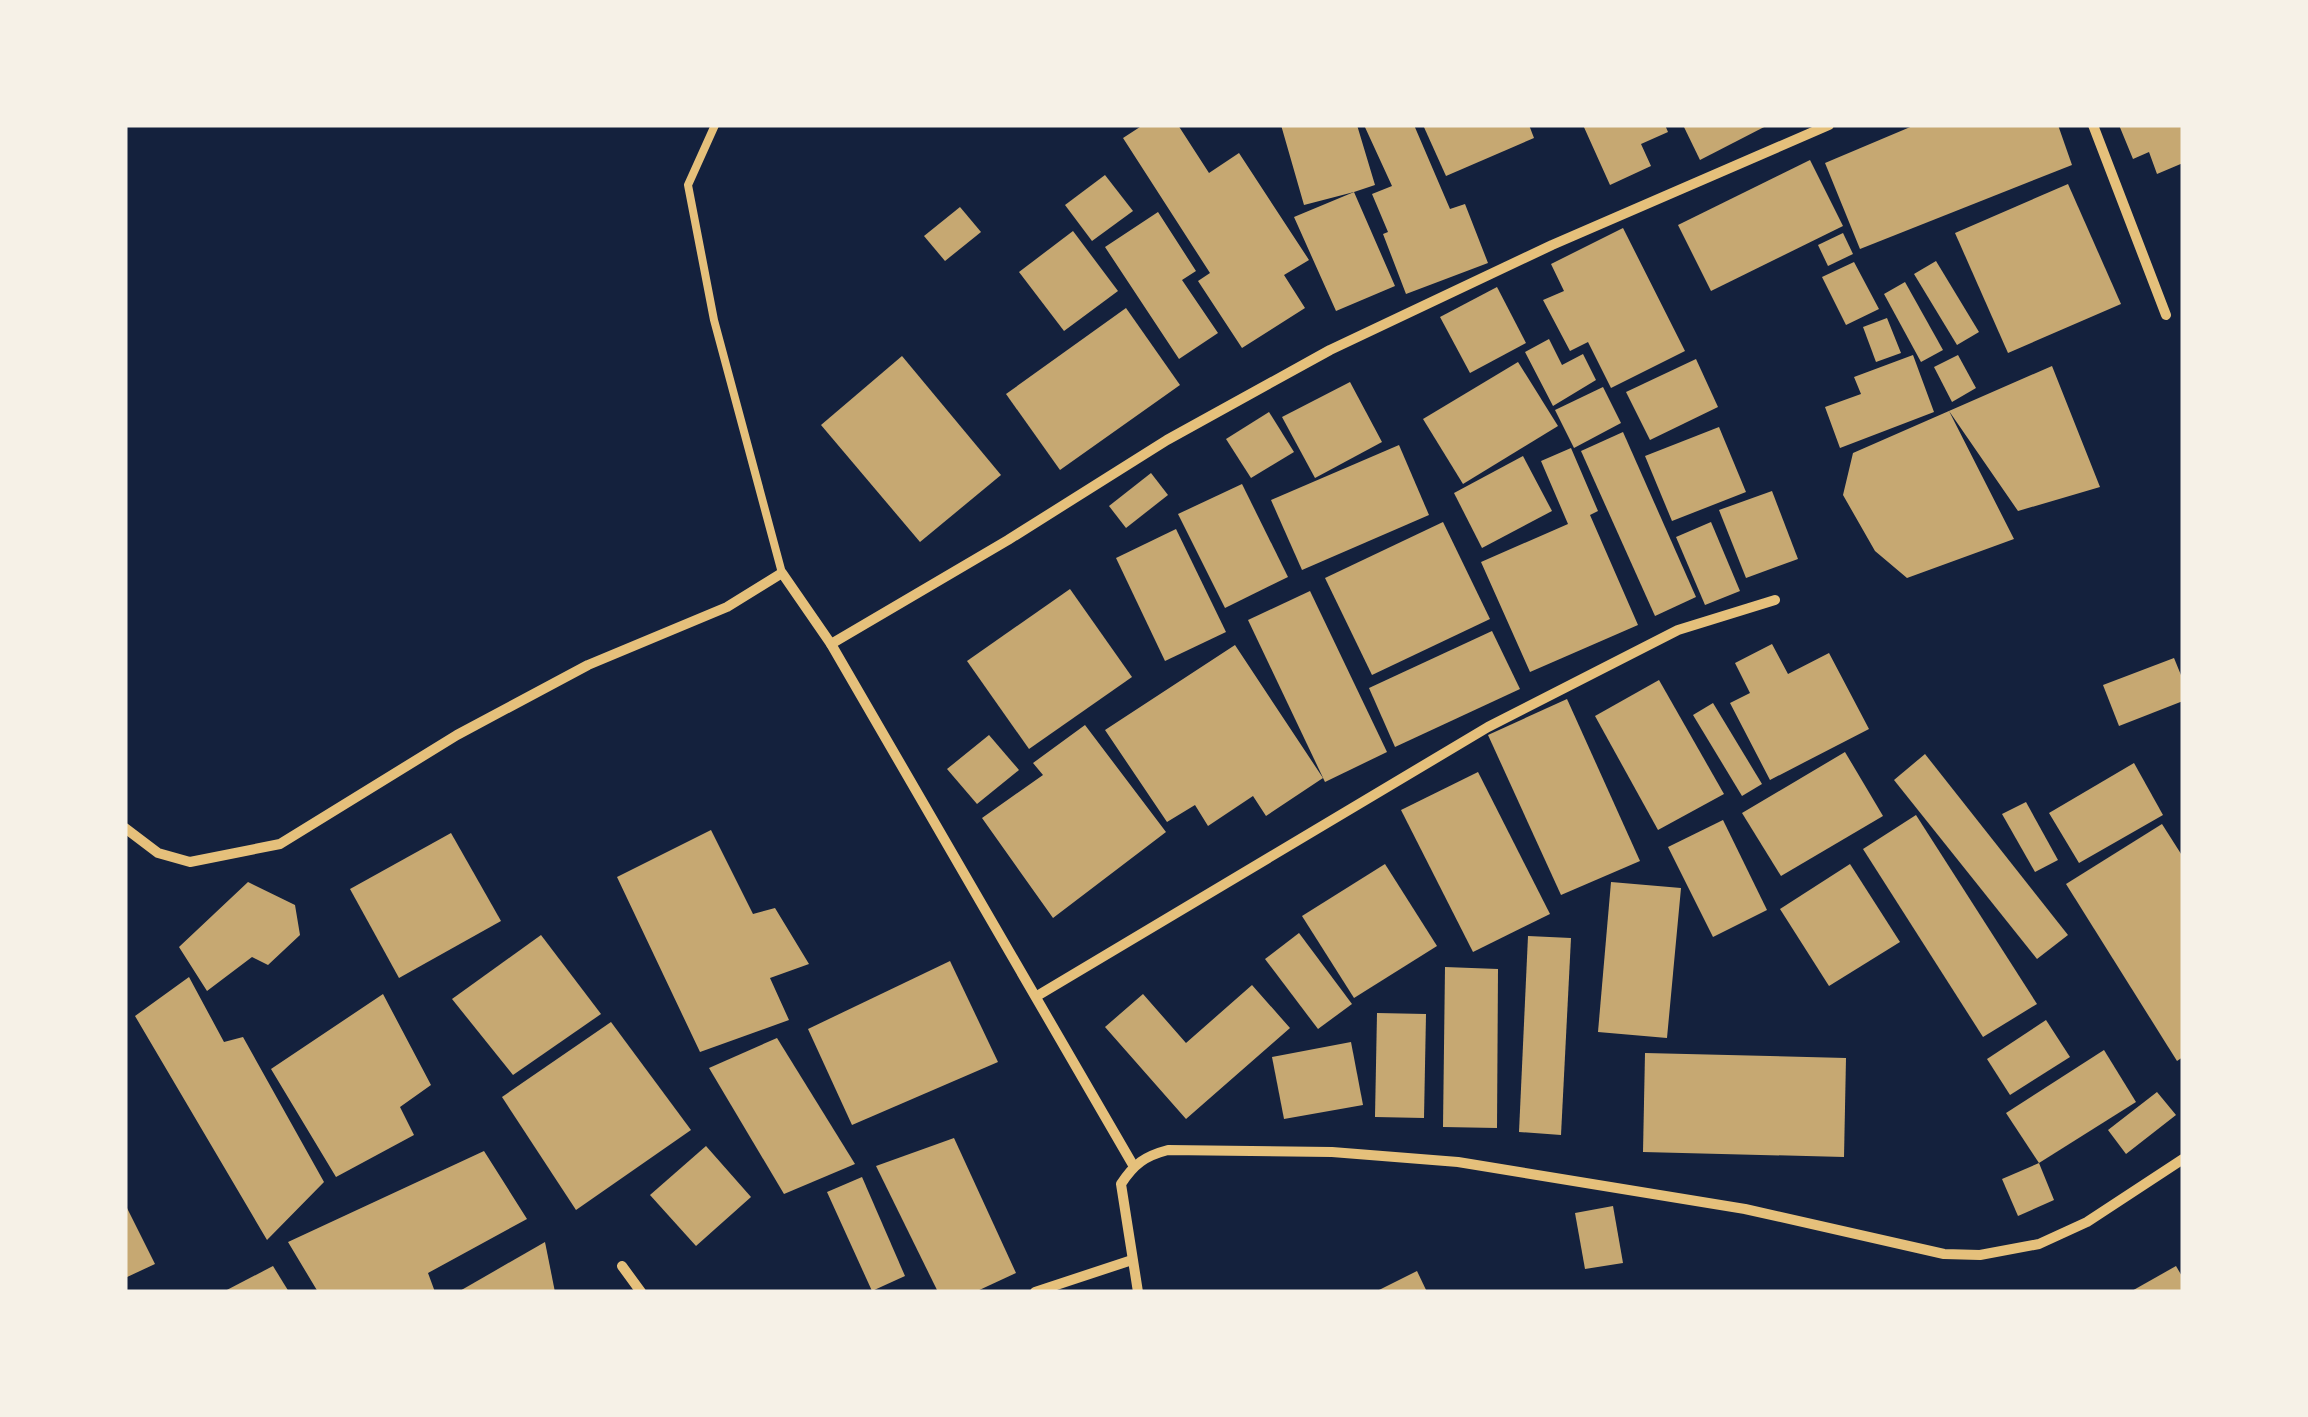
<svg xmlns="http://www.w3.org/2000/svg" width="2308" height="1417" viewBox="0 0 2308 1417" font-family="Poppins,sans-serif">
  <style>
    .building { fill: #c6a872 }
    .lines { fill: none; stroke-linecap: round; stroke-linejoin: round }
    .service { stroke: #e5c07b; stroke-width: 8 }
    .minor { stroke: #e5c07b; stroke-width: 10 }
  </style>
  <rect width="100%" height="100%" fill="#14213d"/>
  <!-- building -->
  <g class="building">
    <polygon points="1143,125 1178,125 1209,173 1239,153 1309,260 1284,275 1305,308 1242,348 1198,281 1210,273 1123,138"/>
    <polygon points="1281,125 1357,125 1375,185 1354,192 1395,286 1336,311 1294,217 1354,192 1304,205"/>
    <polygon points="1364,125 1414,125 1450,209 1465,204 1488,263 1406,294 1383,234 1388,232 1372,194 1392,186"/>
    <polygon points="1423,125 1529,125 1534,138 1446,176"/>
    <polygon points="1583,125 1665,125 1668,132 1641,144 1651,166 1610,185"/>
    <polygon points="1683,125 1768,125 1700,160"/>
    <polygon points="1915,125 2058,125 2072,165 1860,249 1825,163"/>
    <polygon points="2119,125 2183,125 2183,163 2157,174 2149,152 2133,159"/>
    <polygon points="1810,160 1843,226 1711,291 1678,225"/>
    <polygon points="1105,175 1133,211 1092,241 1065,205"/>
    <polygon points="2068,184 2121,304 2008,353 1955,233"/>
    <polygon points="960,207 981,232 945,261 924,236"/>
    <polygon points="1158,212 1196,271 1182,280 1218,333 1179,359 1105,247"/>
    <polygon points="1623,228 1685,351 1611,388 1588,342 1570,351 1543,300 1564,291 1551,264"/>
    <polygon points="1073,231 1118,291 1064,331 1019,272"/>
    <polygon points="1843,233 1853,254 1828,266 1818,245"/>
    <polygon points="1936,261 1979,332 1957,345 1914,274"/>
    <polygon points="1854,262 1879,309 1846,325 1822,277"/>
    <polygon points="1905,282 1943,350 1921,362 1884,294"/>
    <polygon points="1497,287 1526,343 1470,373 1440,317"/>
    <polygon points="1126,308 1180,385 1060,470 1006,394"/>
    <polygon points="1887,318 1901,353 1876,362 1863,327"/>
    <polygon points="1549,339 1562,365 1583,354 1596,380 1553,406 1525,352"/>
    <polygon points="1913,355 1934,412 1840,448 1825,407 1861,394 1854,377"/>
    <polygon points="1958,355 1976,388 1952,402 1934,367"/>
    <polygon points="902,356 1001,475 920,542 821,425"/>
    <polygon points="1696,359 1718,407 1650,440 1626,392"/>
    <polygon points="1518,362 1558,426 1463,484 1423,419"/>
    <polygon points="2052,366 2100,487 2018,511 1949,411 2014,539 1907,578 1875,551 1843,495 1853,453"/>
    <polygon points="1350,382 1382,442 1315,478 1282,417"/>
    <polygon points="1603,387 1621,423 1574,448 1555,410"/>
    <polygon points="1269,412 1294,452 1251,478 1226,439"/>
    <polygon points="1719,427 1746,492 1672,521 1645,456"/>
    <polygon points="1623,432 1696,597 1655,616 1581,451"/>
    <polygon points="1399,445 1429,515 1302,570 1271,500"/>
    <polygon points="1571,448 1598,511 1590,515 1638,625 1530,672 1481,562 1568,524 1541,461"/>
    <polygon points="1523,456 1552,511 1482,548 1454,493"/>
    <polygon points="1151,473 1168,495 1126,528 1109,506"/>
    <polygon points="1242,484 1288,577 1225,608 1178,514"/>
    <polygon points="1772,491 1798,559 1746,578 1719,510"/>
    <polygon points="1443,522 1490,619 1372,675 1325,578"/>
    <polygon points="1711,522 1740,591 1705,605 1676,537"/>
    <polygon points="1176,529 1226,632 1165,661 1116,558"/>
    <polygon points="1070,589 1132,677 1029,749 967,661"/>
    <polygon points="1310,591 1387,752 1325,782 1248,620"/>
    <polygon points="1492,631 1520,689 1395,747 1369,688"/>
    <polygon points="1772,644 1788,674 1829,653 1869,729 1770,780 1730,703 1750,693 1735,663"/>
    <polygon points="1235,645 1323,778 1266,816 1253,796 1208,826 1195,805 1167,822 1105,730"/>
    <polygon points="2174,658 2183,680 2183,701 2119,726 2103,685"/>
    <polygon points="1659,680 1724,794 1658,830 1595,716"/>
    <polygon points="1567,699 1640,861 1561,895 1488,735"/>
    <polygon points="1713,703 1762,784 1742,796 1693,715"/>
    <polygon points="1085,725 1166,832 1053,918 982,818 1043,775 1033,763"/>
    <polygon points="989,735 1019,770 977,804 947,769"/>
    <polygon points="1845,752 1883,816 1781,876 1742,813"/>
    <polygon points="1925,754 2068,935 2037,959 1894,780"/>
    <polygon points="2134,763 2163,815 2079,863 2049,813"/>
    <polygon points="1478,772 1550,914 1473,952 1401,810"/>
    <polygon points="2026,802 2058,860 2035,872 2002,814"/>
    <polygon points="1916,815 2037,1004 1983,1037 1863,849"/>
    <polygon points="1723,820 1767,910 1713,937 1668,847"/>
    <polygon points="2162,824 2183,857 2183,1057 2177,1061 2066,884"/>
    <polygon points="711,830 753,914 775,908 809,964 770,978 789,1020 700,1052 617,877"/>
    <polygon points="451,833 501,921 399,978 350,889"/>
    <polygon points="1385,864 1437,946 1354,998 1302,916"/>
    <polygon points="1850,864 1900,942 1829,986 1780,909"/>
    <polygon points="248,882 295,905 300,935 268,965 252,957 207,991 179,947"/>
    <polygon points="1611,882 1681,888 1667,1038 1598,1032"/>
    <polygon points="1299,933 1352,1004 1318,1029 1265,959"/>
    <polygon points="541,935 601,1014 513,1075 452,999"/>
    <polygon points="1528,936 1571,938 1561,1135 1519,1132"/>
    <polygon points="950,961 998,1062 852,1125 808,1029"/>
    <polygon points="1445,967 1498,969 1497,1128 1443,1127"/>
    <polygon points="189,977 224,1042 243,1037 324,1182 267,1240 135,1016"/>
    <polygon points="1252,985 1290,1028 1186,1119 1105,1027 1143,994 1186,1043"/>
    <polygon points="383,994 431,1085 400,1107 414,1135 336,1177 271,1069"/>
    <polygon points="1377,1013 1426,1014 1424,1118 1375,1117"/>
    <polygon points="2046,1020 2070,1057 2010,1095 1987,1059"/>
    <polygon points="611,1022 691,1130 576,1210 502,1097"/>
    <polygon points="777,1038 855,1164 784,1194 709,1068"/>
    <polygon points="1351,1042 1363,1105 1284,1119 1272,1057"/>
    <polygon points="2104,1050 2136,1102 2039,1163 2006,1113"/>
    <polygon points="1645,1053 1846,1058 1844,1157 1643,1152"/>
    <polygon points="2157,1092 2176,1115 2126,1154 2108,1130"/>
    <polygon points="954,1138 1016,1273 975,1292 938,1292 876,1166"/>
    <polygon points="706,1146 751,1197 696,1246 650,1195"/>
    <polygon points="484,1151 527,1219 428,1273 435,1292 318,1292 288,1242"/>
    <polygon points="2039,1163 2054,1200 2018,1216 2002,1179"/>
    <polygon points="862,1177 905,1276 872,1291 827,1192"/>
    <polygon points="125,1204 155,1264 125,1278"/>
    <polygon points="1613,1206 1623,1263 1585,1269 1575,1213"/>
    <polygon points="545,1242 555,1292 458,1292"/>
    <polygon points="273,1266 289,1292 223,1292"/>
    <polygon points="2176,1266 2183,1278 2183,1292 2130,1292"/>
    <polygon points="1417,1271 1427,1292 1375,1292"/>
  </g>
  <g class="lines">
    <!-- service -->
    <polyline class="service" points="715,125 688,185 714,320 782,573"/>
    <!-- minor -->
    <g class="minor">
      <polyline points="2093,125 2166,315"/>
      <polyline points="831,644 1008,540 1167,440 1330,350 1552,245 1829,125"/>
      <polyline points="125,828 158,853 190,862 280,844 457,735 588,665 727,607 782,573 831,644 1133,1165"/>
      <polyline points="1037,996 1488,727 1678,630 1775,600"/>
      <polyline points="622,1266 641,1292"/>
      <polyline points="1035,1292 1132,1260"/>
      <path d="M1138,1292L1121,1184C1134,1164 1145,1156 1168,1150L1332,1152L1458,1162L1745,1209L1944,1254L1980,1255L2039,1244L2087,1222L2183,1159"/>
    </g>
  </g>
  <!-- border -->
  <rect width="2308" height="1417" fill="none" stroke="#f6f1e7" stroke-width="255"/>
</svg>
